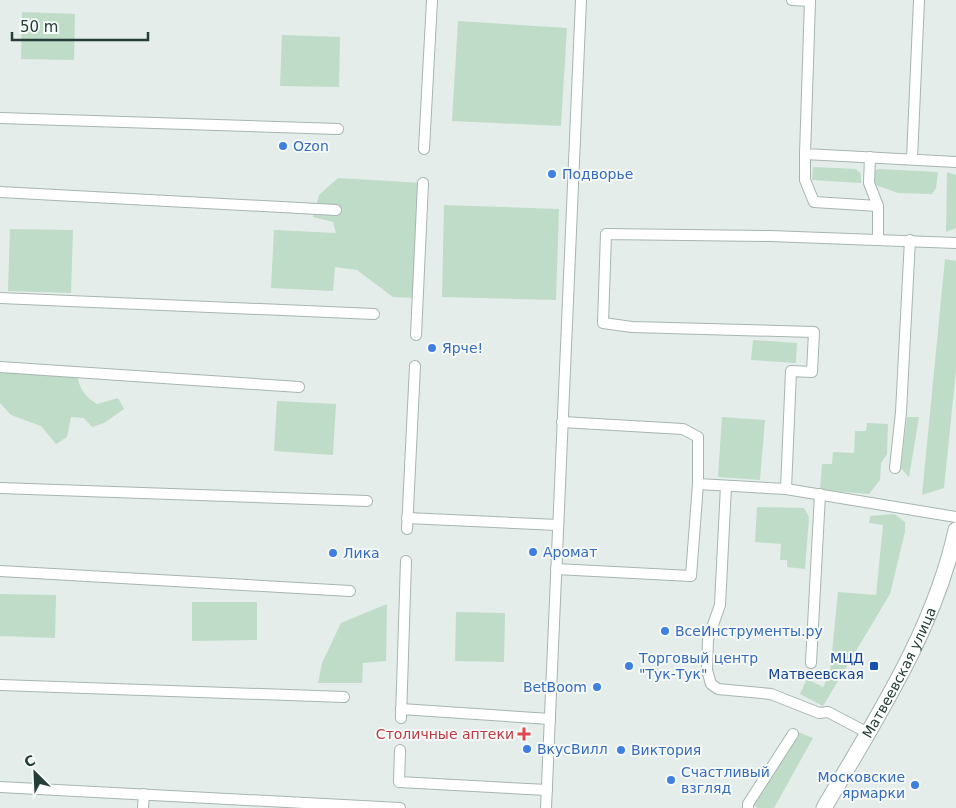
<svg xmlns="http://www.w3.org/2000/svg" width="956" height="808" viewBox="0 0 956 808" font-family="'DejaVu Sans',sans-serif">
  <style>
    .green { fill: #bfdcc9 }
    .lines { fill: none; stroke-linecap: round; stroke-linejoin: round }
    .service-casing { stroke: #a7b5b0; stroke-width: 12 }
    .tertiary-casing { stroke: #a7b5b0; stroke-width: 17 }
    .service { stroke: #fff; stroke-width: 10 }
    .tertiary { stroke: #fff; stroke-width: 15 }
    .shop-dot { fill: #3f7fe0; stroke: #f5f9f7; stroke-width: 2 }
    .transit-dot { fill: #1a4fb4; stroke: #f5f9f7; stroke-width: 2 }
    .health-dot { fill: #e0444e; stroke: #f5f9f7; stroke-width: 2 }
    .labels { text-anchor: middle; stroke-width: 4; stroke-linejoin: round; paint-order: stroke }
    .shop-label { font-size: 14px; fill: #366cbe; stroke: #f5f9f7; text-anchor: start }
    .transit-label { font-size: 14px; fill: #164399; stroke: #f5f9f7; text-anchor: end }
    .street-label { font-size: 14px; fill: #253d38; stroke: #f5f9f7 }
    .health-label { font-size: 14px; fill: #be3a42; stroke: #f5f9f7; text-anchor: end }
  </style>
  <rect width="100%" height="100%" fill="#e4ede9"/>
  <!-- green -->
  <g class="green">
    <polygon points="22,12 75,14 74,60 21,59"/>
    <polygon points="458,21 567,28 561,126 452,121"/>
    <polygon points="282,35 340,37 339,87 280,86"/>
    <polygon points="813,167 856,169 861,174 861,183 812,180"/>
    <polygon points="878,169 938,172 936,188 932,194 898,193 876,185 873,173"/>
    <polygon points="947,172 956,175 956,228 946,232"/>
    <polygon points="338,178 423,183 417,298 393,297 357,270 335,267 333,291 271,288 274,230 336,233 333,222 313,217 319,195"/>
    <polygon points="444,205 559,209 556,300 442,297"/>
    <polygon points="10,229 73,230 71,293 8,291"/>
    <polygon points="945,259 956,261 956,370 944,488 922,495"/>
    <polygon points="753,340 797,343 796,363 751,360"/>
    <path d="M0,367L77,372C78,387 84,396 97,404L118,398L124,409L104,423L92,427L84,418L71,417L67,437L56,444L41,426L11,415L0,403Z"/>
    <polygon points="277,401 336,404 333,455 274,451"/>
    <polygon points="722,417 765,420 760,480 718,477"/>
    <polygon points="907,417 919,417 909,477 901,468"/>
    <polygon points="867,423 888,424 887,454 881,463 880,480 869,494 820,490 822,464 832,464 833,452 854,453 855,431 866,431"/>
    <polygon points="757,507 804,508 809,517 805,569 787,567 787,560 780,560 781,544 755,542"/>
    <polygon points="894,514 905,522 905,532 890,594 823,706 800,694 807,679 823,687 830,673 838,592 876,595 883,525 869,523 870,516"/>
    <polygon points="0,594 56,595 55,638 0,636"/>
    <polygon points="192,602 257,602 257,640 192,641"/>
    <polygon points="387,604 386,661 363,663 362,683 318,683 322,663 341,623"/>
    <polygon points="456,612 505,613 504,662 455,661"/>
    <polygon points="798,732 813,738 774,808 757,808 753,804"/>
  </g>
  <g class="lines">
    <defs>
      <g id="service">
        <polyline points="792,0 810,1 805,154 956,162"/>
        <polyline points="0,118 338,129"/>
        <polyline points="424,149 432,0"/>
        <polyline points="805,154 805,180 814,202 878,206"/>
        <polyline points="870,157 869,183 878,206 878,239"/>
        <polyline points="912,159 919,0"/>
        <polyline points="0,192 336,210"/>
        <polyline points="0,298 374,314"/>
        <polyline points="416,335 423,183"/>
        <polyline points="0,367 299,387"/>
        <polyline points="895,468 901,412 910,240"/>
        <polyline points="698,484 786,489 956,517"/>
        <polyline points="726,486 720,605 708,639 707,670 711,684 718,689 771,694 819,713 828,712 868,733"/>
        <polyline points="0,488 367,501"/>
        <polyline points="786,489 791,371 812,372 814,332 632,327 603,323 606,234 770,236 956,243"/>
        <polyline points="407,518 558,525"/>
        <polyline points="407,529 415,366"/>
        <polyline points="556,569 691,576 698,484 698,437 683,429 562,422"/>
        <polyline points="0,571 350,591"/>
        <polyline points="811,663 820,494"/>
        <polyline points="0,685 344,697"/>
        <polyline points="401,709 550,719"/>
        <polyline points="401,718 406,561"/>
        <polyline points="400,750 399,782 547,790"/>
        <polyline points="0,787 400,808"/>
        <polyline points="143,808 144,794"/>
        <polyline points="546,808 581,0"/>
        <polyline points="748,808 748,804 793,734"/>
      </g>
      <g id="tertiary">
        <path id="s1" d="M824,808C875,720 934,631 956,530"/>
      </g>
    </defs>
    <!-- service casing -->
    <use href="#service" class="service-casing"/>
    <!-- tertiary casing -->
    <use href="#tertiary" class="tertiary-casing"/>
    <!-- service -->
    <use href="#service" class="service"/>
    <!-- tertiary -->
    <use href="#tertiary" class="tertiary"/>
  </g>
  <!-- markers -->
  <g class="shop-dot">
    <circle cx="283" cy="146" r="5"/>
    <circle cx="552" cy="174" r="5"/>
    <circle cx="432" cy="348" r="5"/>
    <circle cx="533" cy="552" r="5"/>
    <circle cx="333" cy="553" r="5"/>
    <circle cx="665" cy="631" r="5"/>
    <circle cx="629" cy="666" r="5"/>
    <circle cx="597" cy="687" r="5"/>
    <circle cx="527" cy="749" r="5"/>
    <circle cx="621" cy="750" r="5"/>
    <circle cx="671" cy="780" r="5"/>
    <circle cx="915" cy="785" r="5"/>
  </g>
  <rect class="transit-dot" x="869" y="661" width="10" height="10" rx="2.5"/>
  <path class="health-dot" d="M521.5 726.5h5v5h5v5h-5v5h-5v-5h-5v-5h5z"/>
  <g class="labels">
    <!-- shop labels -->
    <g class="shop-label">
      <text x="293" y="151">Ozon</text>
      <text x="562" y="179">Подворье</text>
      <text x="442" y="353">Ярче!</text>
      <text x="543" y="557">Аромат</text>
      <text x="343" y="558">Лика</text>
      <text x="675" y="636">ВсеИнструменты.ру</text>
      <text x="639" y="663">Торговый центр<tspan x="639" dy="16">"Тук-Тук"</tspan></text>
      <text x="587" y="692" text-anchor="end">BetBoom</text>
      <text x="537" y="754">ВкусВилл</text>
      <text x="631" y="755">Виктория</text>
      <text x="681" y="777">Счастливый<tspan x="681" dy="16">взгляд</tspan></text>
      <text x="905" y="782" text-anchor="end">Московские<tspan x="905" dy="16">ярмарки</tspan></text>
    </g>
    <!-- transit labels -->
    <g class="transit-label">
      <text x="864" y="663">МЦД<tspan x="864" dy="16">Матвеевская</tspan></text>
    </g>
    <!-- street labels -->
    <g class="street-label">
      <text dy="5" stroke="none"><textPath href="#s1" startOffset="155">Матвеевская улица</textPath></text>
    </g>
    <!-- health labels -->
    <g class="health-label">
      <text x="514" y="739">Столичные аптеки</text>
    </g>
  </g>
  <!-- north arrow -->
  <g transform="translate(35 773) rotate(336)" stroke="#f5f9f7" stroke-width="4" paint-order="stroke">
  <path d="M0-4L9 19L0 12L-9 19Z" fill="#253d38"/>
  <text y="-8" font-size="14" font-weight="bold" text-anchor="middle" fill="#253d38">С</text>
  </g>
  <!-- scale -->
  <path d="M12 32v8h136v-8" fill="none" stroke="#253d38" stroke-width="2.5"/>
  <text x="20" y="32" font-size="15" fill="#253d38" stroke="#f5f9f7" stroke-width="4" paint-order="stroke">50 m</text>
</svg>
